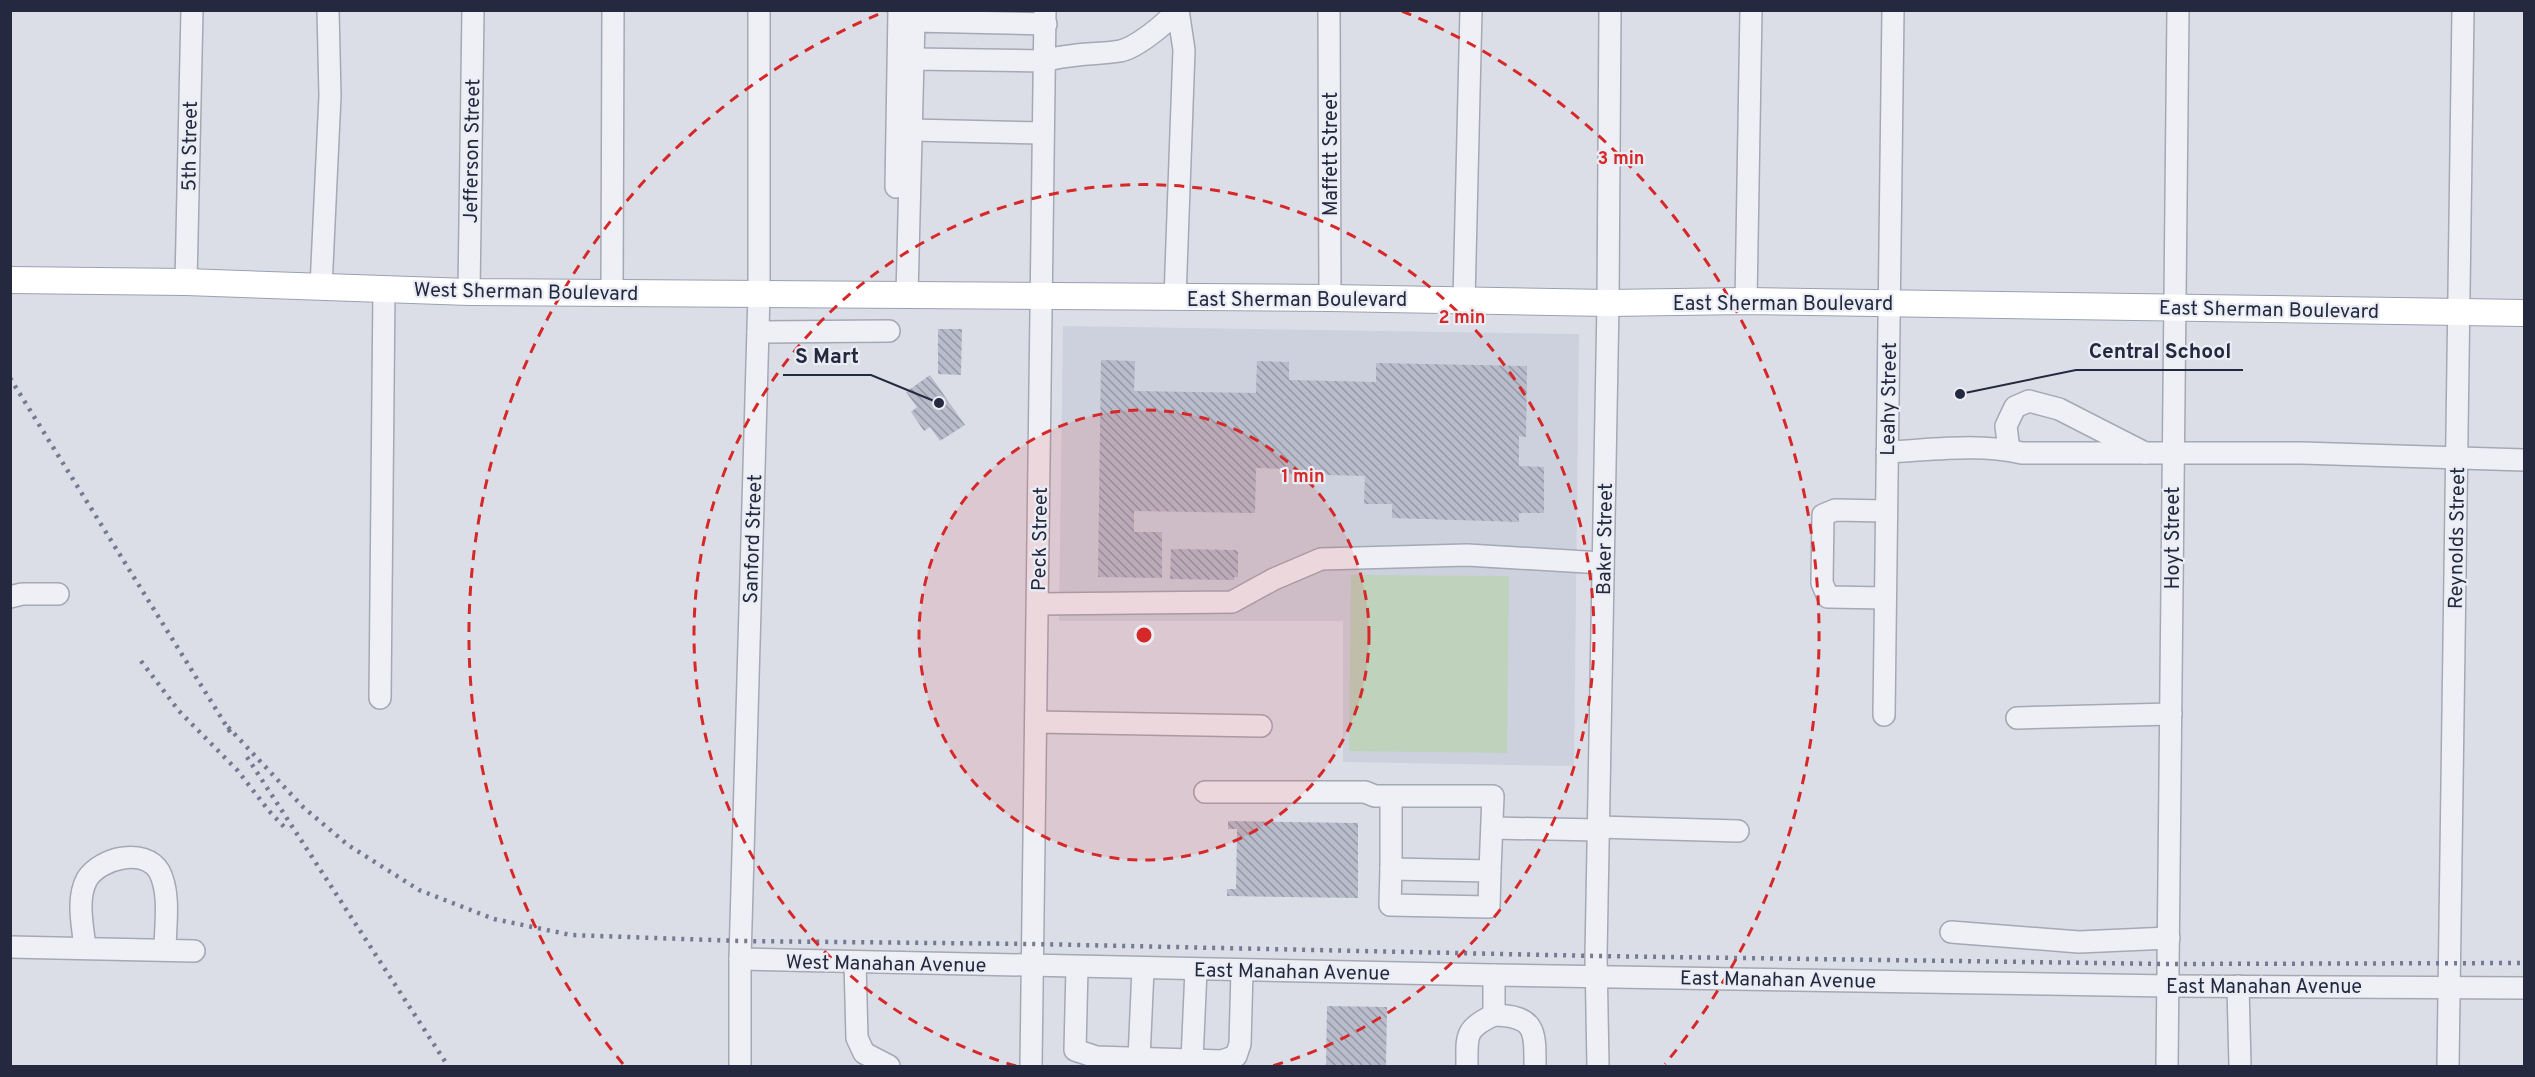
<svg xmlns="http://www.w3.org/2000/svg" width="2535" height="1077" viewBox="0 0 2535 1077" font-family="Overpass,sans-serif">
  <style>
    .built { fill: #cdd1dd }
    .pitch { fill: #bed2bc }
    .building { fill: url(#building-back-hatch) }
    .lines { fill: none; stroke-linecap: round; stroke-linejoin: round }
    .minor-casing { stroke: #a5a8b5; stroke-width: 24 }
    .major-casing { stroke: #9aa0b4; stroke-width: 28 }
    .minor { stroke: #eff0f5; stroke-width: 21 }
    .major { stroke: #fff; stroke-width: 26 }
    .rail { stroke: #747a92; stroke-width: 4.5; stroke-dasharray: 3 6; stroke-linecap: butt }
    .ring { fill: none; stroke: #d62828; stroke-width: 3; stroke-dasharray: 10 8 }
    .labels { text-anchor: middle; stroke-width: 4.5; stroke-linejoin: round; paint-order: stroke }
    .street-label { font-size: 20px; fill: #24293f; stroke: #ebedf5 }
    .centre { fill: #d62828; stroke: #ebedf5; stroke-width: 3 }
    .ring-label { font-size: 18px; text-anchor: middle; font-weight: bold; fill: #d62828; stroke: #ebedf5; stroke-width: 4.5; stroke-linejoin: round; paint-order: stroke }
    .leader { fill: none; stroke: #24293f; stroke-width: 2 }
    .callout-dot { fill: #24293f; stroke: #ebedf5; stroke-width: 2 }
    .callout-label { font-size: 21px; text-anchor: middle; font-weight: bold; fill: #24293f; stroke: #ebedf5; stroke-width: 4.5; stroke-linejoin: round; paint-order: stroke }
  </style>
  <defs>
    <pattern id="building-back-hatch" width="6" height="6" patternUnits="userSpaceOnUse" patternTransform="scale(1.5)"><rect width="6" height="6" fill="#b8bccb"/><path d="M-1 5l2 2M0 0l6 6M5-1l2 2" fill="none" stroke="#9599a6"/></pattern>
  </defs>
  <rect width="100%" height="100%" fill="#dcdee7"/>
  <!-- built -->
  <polygon class="built" points="1063,326 1579,334 1574,766 1343,762 1343,621 1059,621"/>
  <!-- pitch -->
  <polygon class="pitch" points="1351,575 1509,576 1507,753 1349,751"/>
  <!-- building -->
  <g class="building">
    <polygon points="938,329 962,329 961,375 938,374"/>
    <polygon points="1101,360 1135,361 1134,391 1256,393 1257,361 1289,362 1289,380 1376,382 1376,363 1527,366 1526,437 1519,436 1519,466 1544,467 1544,513 1519,513 1519,522 1392,518 1392,504 1364,504 1365,476 1289,474 1289,469 1256,468 1255,513 1134,511 1134,532 1162,532 1162,578 1098,577"/>
    <polygon points="930,375 965,425 940,441 930,427 924,431 911,412 917,407 906,392"/>
    <polygon points="1171,549 1235,550 1238,552 1238,577 1234,577 1234,580 1170,579"/>
    <polygon points="1228,821 1358,823 1358,898 1227,896 1227,889 1236,889 1237,829 1228,829"/>
    <polygon points="1327,1006 1387,1007 1386,1066 1326,1066"/>
  </g>
  <g class="lines">
    <defs>
      <g id="minor">
        <polyline points="1329,10 1330,298"/>
        <polyline points="913,59 914,21 1046,24"/>
        <polyline points="912,130 1043,133"/>
        <polyline points="896,187 899,10"/>
        <polyline points="186,282 192,10"/>
        <polyline points="321,287 330,96 328,10"/>
        <polyline points="469,292 473,10"/>
        <polyline points="612,293 613,10"/>
        <path d="M907,295L913,59L1045,61C1070,53 1095,55 1120,51C1136,48 1167,23 1177,10"/>
        <polyline points="1175,298 1184,50 1178,10"/>
        <polyline points="1464,300 1471,10"/>
        <polyline points="1746,301 1751,10"/>
        <polyline points="758,332 889,331"/>
        <polyline points="2009,450 2006,426 2015,407 2029,401 2059,409 2145,453"/>
        <path d="M1887,452C1932,450 1978,443 2022,453H2302L2524,460"/>
        <polyline points="10,597 22,594 58,594"/>
        <polyline points="1885,598 1828,597 1822,583 1823,515 1835,510 1886,511"/>
        <polyline points="1038,604 1232,602 1274,579 1321,559 1467,555 1603,563"/>
        <polyline points="380,698 384,289"/>
        <polyline points="1884,715 1893,10"/>
        <polyline points="2017,718 2171,714"/>
        <polyline points="1036,722 1261,726"/>
        <polyline points="1205,792 1365,792 1375,796 1493,796 1490,871 1391,869 1391,796"/>
        <polyline points="1598,827 1738,831"/>
        <polyline points="1492,828 1598,830"/>
        <polyline points="1391,869 1390,905 1489,907 1490,871"/>
        <polyline points="1951,932 2079,942 2169,938"/>
        <polyline points="10,947 194,951"/>
        <path d="M85,948C83,927 76,899 87,879C100,858 144,847 159,871C171,893 165,927 165,950"/>
        <polyline points="740,959 1494,975 2169,986 2524,988"/>
        <polyline points="855,962 857,1038 864,1053 889,1066"/>
        <polyline points="1077,968 1075,1050 1096,1057 1222,1061 1236,1056 1240,1044 1242,971"/>
        <polyline points="2238,986 2240,1066"/>
        <path d="M1494,1015C1536,1016 1535,1031 1535,1066"/>
        <polyline points="1139,1059 1143,969"/>
        <polyline points="1192,1060 1196,970"/>
        <polyline points="740,1066 740,959 759,294 759,10"/>
        <polyline points="1031,1066 1045,10"/>
        <path d="M1467,1066C1467,1036 1464,1029 1494,1015V975"/>
        <polyline points="1598,1066 1596,956 1608,303 1610,10"/>
        <polyline points="2167,1066 2178,10"/>
        <polyline points="2448,1066 2463,10"/>
      </g>
      <polyline id="major" points="10,280 186,282 469,292 1330,298 1608,303 1746,301 2524,313"/>
    </defs>
    <!-- minor casing -->
    <use href="#minor" class="minor-casing"/>
    <!-- major casing -->
    <use href="#major" class="major-casing"/>
    <!-- minor -->
    <use href="#minor" class="minor"/>
    <!-- major -->
    <use href="#major" class="major"/>
    <!-- rail -->
    <g class="rail">
      <polyline points="10,378 232,735"/>
      <polyline points="141,661 179,711 238,771 269,811 288,831"/>
      <polyline points="228,727 303,807 348,845 419,890 494,919 571,935 740,941 1033,944 1596,956 2168,964 2524,963"/>
      <polyline points="247,757 448,1066"/>
    </g>
  </g>
  <!-- distance rings -->
  <circle cx="1144" cy="635" r="225" fill="#d62828" fill-opacity=".12"/>
  <g class="ring">
    <circle cx="1144" cy="635" r="225"/>
    <path d="M1016 1066A450 450 0 1 1 1272 1066"/>
    <path d="M623 1064A675 675 0 0 1 886 11M1402 11A675 675 0 0 1 1665 1064"/>
  </g>
  <g class="labels">
    <!-- street labels -->
    <g class="street-label">
      <text transform="translate(189 146) rotate(-89)" y="7">5th Street</text>
      <text transform="translate(471 151) rotate(-89)" y="7">Jefferson Street</text>
      <text transform="translate(1330 154) rotate(-90)" y="7">Maffett Street</text>
      <text transform="translate(526 291) rotate(1)" y="7">West Sherman Boulevard</text>
      <text x="1297" y="306">East Sherman Boulevard</text>
      <text x="1783" y="310">East Sherman Boulevard</text>
      <text transform="translate(2269 309) rotate(1)" y="7">East Sherman Boulevard</text>
      <text transform="translate(1888 399) rotate(-89)" y="7">Leahy Street</text>
      <text transform="translate(2172 538) rotate(-90)" y="7">Hoyt Street</text>
      <text transform="translate(2456 538) rotate(-89)" y="7">Reynolds Street</text>
      <text transform="translate(752 539) rotate(-88)" y="7">Sanford Street</text>
      <text transform="translate(1039 539) rotate(-89)" y="7">Peck Street</text>
      <text transform="translate(1604 539) rotate(-89)" y="7">Baker Street</text>
      <text transform="translate(886 963) rotate(1)" y="7">West Manahan Avenue</text>
      <text transform="translate(1292 971) rotate(1)" y="7">East Manahan Avenue</text>
      <text transform="translate(1778 979) rotate(1)" y="7">East Manahan Avenue</text>
      <text x="2264" y="993">East Manahan Avenue</text>
    </g>
  </g>
  <circle cx="1144" cy="635" r="9" class="centre"/>
  <g class="ring-label">
    <text x="1621" y="164">3 min</text>
    <text x="1462" y="323">2 min</text>
    <text x="1303" y="482">1 min</text>
  </g>
  <!-- callouts -->
  <path class="leader" d="M1960 394L2076 370H2243M939 403L871 375H783"/>
  <g class="callout-dot">
    <circle cx="1960" cy="394" r="6"/>
    <circle cx="939" cy="403" r="6"/>
  </g>
  <g class="callout-label">
    <text x="2160" y="358">Central School</text>
    <text x="827" y="363">S Mart</text>
  </g>
  <!-- border -->
  <rect width="2535" height="1077" fill="none" stroke="#24293f" stroke-width="24"/>
</svg>
